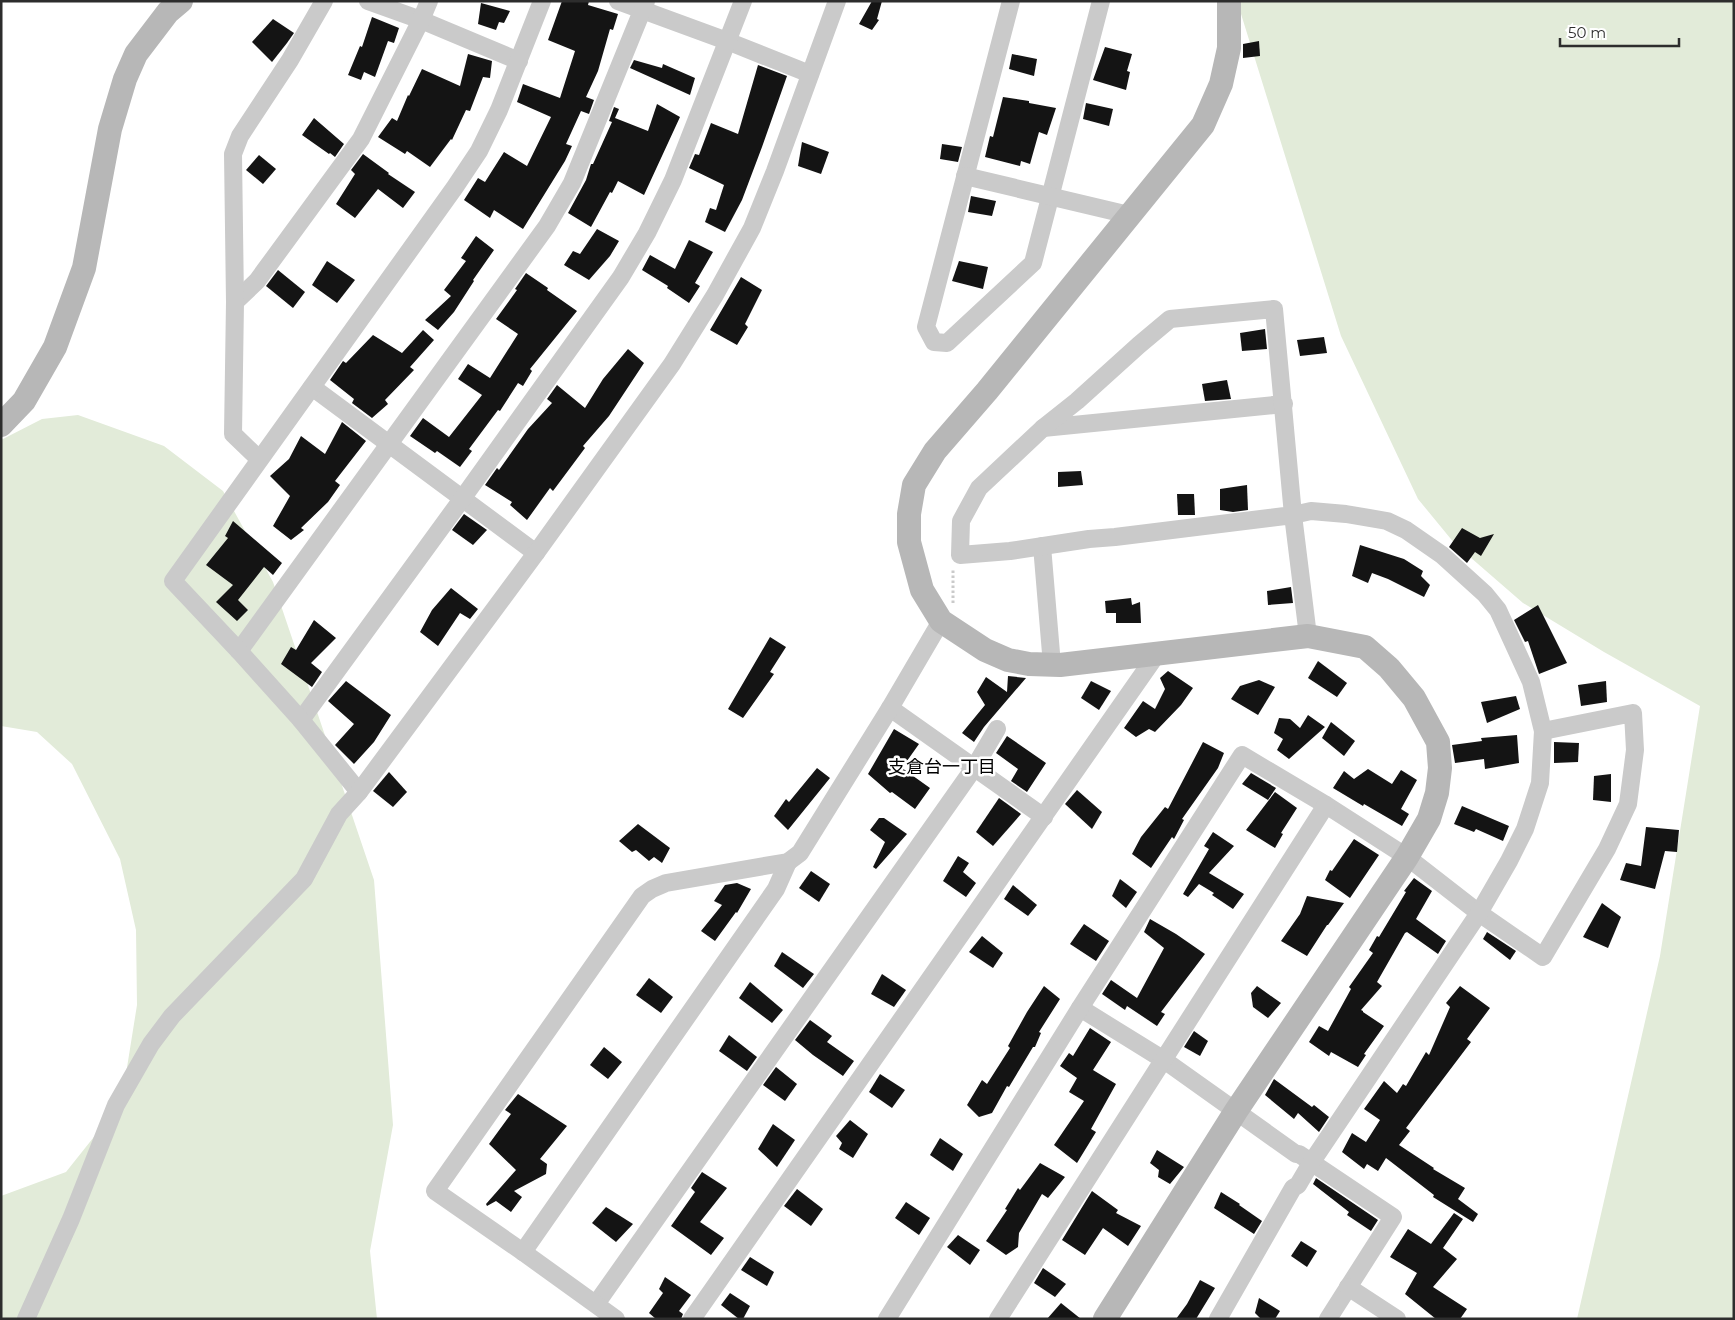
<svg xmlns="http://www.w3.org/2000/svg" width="1735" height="1320" viewBox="0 0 1735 1320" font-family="Montserrat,'Noto Sans JP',sans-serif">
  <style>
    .green { fill: #e2ebd9 }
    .building { fill: #141414 }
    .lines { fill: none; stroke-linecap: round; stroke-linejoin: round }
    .path { stroke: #cacaca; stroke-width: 3; stroke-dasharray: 2.5 2.5; stroke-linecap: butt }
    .street { stroke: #cacaca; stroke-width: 18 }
    .secondary { stroke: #b7b7b7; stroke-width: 24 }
    .labels { text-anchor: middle; stroke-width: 5; stroke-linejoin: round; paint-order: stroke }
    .neighbourhood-label { font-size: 18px; fill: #000; stroke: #fff }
  </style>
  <rect width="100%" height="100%" fill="#fff"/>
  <!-- green -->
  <g class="green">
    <polygon points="1237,1 1734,1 1734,1319 1577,1319 1660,956 1700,706 1604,652 1523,603 1455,544 1418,499 1341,336"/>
    <polygon points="78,415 164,446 223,491 273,582 374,880 393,1125 370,1251 377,1319 1,1319 1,1196 66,1172 101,1128 125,1080 137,1005 136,930 120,859 72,764 37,732 1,726 1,440 42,419"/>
  </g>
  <!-- building -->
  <g class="building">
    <polygon points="562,1 589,1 588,5 618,14 613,30 610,29 598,71 586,97 594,100 589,114 581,111 566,144 572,146 565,161 523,229 494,210 490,218 464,200 478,178 485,182 504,152 527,166 551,117 517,102 523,84 560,98 575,51 548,40"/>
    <polygon points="872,1 882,1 877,19 879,20 872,30 859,24"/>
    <polygon points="481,3 510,11 504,23 499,22 496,30 478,24"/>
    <polygon points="372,17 399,28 394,43 388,41 375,77 364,72 361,80 348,75 360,46 362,47"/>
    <polygon points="273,19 294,33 287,43 272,62 252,42"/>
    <polygon points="1259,41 1260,56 1243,58 1243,44"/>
    <polygon points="1105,47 1132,54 1127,71 1130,72 1126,90 1093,80"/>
    <polygon points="468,54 492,61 490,78 483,77 470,111 466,110 452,140 451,139 430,167 407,151 405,154 378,137 392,118 397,121 408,95 409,96 422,69 460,86"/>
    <polygon points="1012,54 1037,59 1034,76 1009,69"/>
    <polygon points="634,60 662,68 663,64 695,78 690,95 630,68"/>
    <polygon points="758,65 787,76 762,147 742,200 725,232 705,222 710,208 716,210 724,185 689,168 695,154 699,155 711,123 738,134"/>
    <polygon points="1003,97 1029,101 1029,103 1056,108 1047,135 1039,132 1030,164 1021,161 1020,166 985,157 990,136 993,137"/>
    <polygon points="1086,103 1113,109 1109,126 1083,119"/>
    <polygon points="657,104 680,117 644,195 618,181 612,193 610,192 591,227 568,213 586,180 591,164 593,164 612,122 609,121 614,107 619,109 615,118 648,131"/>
    <polygon points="314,118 344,144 335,157 330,153 329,154 302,135"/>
    <polygon points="802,142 829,152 821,174 798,166"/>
    <polygon points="942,144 962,147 958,162 940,159"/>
    <polygon points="363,154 389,173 388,174 415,192 403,208 378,189 355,218 336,204 355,174 351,170"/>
    <polygon points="259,155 276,169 263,184 246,170"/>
    <polygon points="971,196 996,201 992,216 968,212"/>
    <polygon points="597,229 619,241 610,256 589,280 564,265 573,251 580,254"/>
    <polygon points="476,236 494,250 473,280 474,281 454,312 438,330 425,320 451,296 444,290 466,261 461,258"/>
    <polygon points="689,240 713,252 695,283 700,286 689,303 667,288 668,286 642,270 650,255 675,269"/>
    <polygon points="327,261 355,280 337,303 312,285"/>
    <polygon points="959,261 988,267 983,289 952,281"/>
    <polygon points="278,270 305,292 293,308 266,286"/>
    <polygon points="526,273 548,288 547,290 577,311 530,369 532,371 523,386 518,383 500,411 498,410 469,449 472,451 460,467 437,451 435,453 410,436 423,418 449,437 482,395 458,379 468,364 490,378 518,334 496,319 517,290 515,289"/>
    <polygon points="741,277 762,290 745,324 748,327 737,345 710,330"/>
    <polygon points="1265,329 1267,349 1242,351 1240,333"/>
    <polygon points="423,330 434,340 410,367 414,370 385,400 388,404 372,418 352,403 354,399 330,380 343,361 346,363 373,335 402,353"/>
    <polygon points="1324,337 1327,353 1300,356 1297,340"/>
    <polygon points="628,349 644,363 609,416 583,446 585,448 553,491 550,488 527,520 510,505 512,502 485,485 497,468 499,470 528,429 552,403 547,399 557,385 585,408 603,379"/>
    <polygon points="1227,380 1231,399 1205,401 1202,384"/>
    <polygon points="342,422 366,441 335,481 340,485 328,502 301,528 304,530 291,540 273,526 290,496 270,476 289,459 301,436 325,454"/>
    <polygon points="1081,471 1083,485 1058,487 1058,472"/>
    <polygon points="1247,485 1248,510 1233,512 1220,510 1220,489"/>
    <polygon points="1177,494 1194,494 1195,515 1178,515"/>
    <polygon points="464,514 487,530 473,545 452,530"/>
    <polygon points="233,521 282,563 273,575 264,567 238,600 248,610 237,621 216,602 233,585 206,565 228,538 225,536"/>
    <polygon points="1462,528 1480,538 1494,534 1481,556 1475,552 1467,563 1449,547"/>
    <polygon points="1360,545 1404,559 1423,571 1421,576 1430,585 1424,597 1388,579 1372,573 1368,583 1352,576"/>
    <polygon points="1291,587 1293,603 1268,605 1267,591"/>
    <polygon points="451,588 478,609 470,619 460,613 438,646 420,632 432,610"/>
    <polygon points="1131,598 1132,605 1140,602 1141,623 1116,623 1116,613 1106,613 1105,601"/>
    <polygon points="1538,605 1567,663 1539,674 1528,641 1525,642 1514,620"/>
    <polygon points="314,620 336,638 311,663 322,672 312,687 281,664 291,647 296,650"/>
    <polygon points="770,637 786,647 770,672 774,674 743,718 728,709"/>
    <polygon points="1318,661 1347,683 1337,697 1308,678"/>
    <polygon points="1168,671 1193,688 1181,705 1155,732 1149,729 1136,737 1124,728 1143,701 1155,709 1165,689 1160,678"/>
    <polygon points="1008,676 1026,678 984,727 974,742 962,733 985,705 977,692 986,677 1007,692"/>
    <polygon points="1259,680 1275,687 1258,715 1231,699 1240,686"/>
    <polygon points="346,681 391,715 374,742 354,764 335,745 354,724 328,701"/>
    <polygon points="1091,681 1111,691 1099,710 1081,698"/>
    <polygon points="1606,681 1607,702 1581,706 1578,685"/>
    <polygon points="1516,696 1520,709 1487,723 1481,702"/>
    <polygon points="1308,715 1325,727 1289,759 1277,750 1283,739 1274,733 1279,718 1290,719 1300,728"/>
    <polygon points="1331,722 1355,741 1344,756 1322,738"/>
    <polygon points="894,729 919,744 902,768 930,788 915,809 892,792 890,793 868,774"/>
    <polygon points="1517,735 1519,763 1485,769 1484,759 1455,763 1452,745 1482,741 1481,738"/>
    <polygon points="1007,736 1046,763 1027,792 1011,781 1018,769 996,753"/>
    <polygon points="1203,742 1224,753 1218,768 1182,819 1184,820 1174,839 1172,837 1151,868 1132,854 1141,837 1165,807 1168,809"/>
    <polygon points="1554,742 1579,743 1578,762 1554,763"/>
    <polygon points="817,768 830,778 788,830 774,816 786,799 789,802"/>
    <polygon points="1368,769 1392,784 1401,770 1417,780 1401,809 1409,814 1402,826 1364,804 1363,806 1333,788 1344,771 1354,779"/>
    <polygon points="389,772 407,792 393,807 373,791"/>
    <polygon points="1251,773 1276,788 1268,800 1242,784"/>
    <polygon points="1611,774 1611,802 1593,800 1594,776"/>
    <polygon points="1077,790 1102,812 1092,829 1065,804"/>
    <polygon points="1275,792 1297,808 1281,833 1283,834 1275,848 1246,830"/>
    <polygon points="999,798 1021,814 993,846 976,832"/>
    <polygon points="1462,806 1509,826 1503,841 1476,829 1474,832 1454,824"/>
    <polygon points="879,818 884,818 907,834 876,869 873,867 885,842 870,830"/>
    <polygon points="638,824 670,848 662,863 654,857 649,861 636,850 632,852 619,841"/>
    <polygon points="1646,827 1679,830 1677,852 1665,851 1655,889 1620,880 1626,863 1641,866"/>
    <polygon points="1213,832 1234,846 1209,873 1244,894 1233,909 1212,895 1214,893 1199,884 1188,897 1183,894 1209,849 1204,846"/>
    <polygon points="1354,839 1379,855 1350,898 1325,880 1330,870 1332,871"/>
    <polygon points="958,856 969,863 963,872 976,883 966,897 943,881"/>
    <polygon points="811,871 830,884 819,902 799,888"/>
    <polygon points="1414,878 1432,891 1416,919 1446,941 1438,954 1407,932 1405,933 1377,982 1382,986 1361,1010 1363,1011 1363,1012 1384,1026 1364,1054 1366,1055 1358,1067 1331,1052 1329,1056 1309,1042 1319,1026 1328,1031 1351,989 1349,987 1373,953 1369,950 1377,936 1379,937 1406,892 1404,891"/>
    <polygon points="1120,879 1137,892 1126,908 1112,896"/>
    <polygon points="737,883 751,889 737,913 736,912 715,941 701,931 722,905 714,901 725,885"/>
    <polygon points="1013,885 1037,905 1028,916 1004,899"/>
    <polygon points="1307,896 1344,903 1328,925 1327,925 1307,956 1281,941 1300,914"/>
    <polygon points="1602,903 1621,917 1608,948 1583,937"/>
    <polygon points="1150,919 1176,934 1205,954 1161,1012 1165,1014 1157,1026 1127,1006 1125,1010 1102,994 1111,980 1137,998 1164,948 1144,932"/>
    <polygon points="1084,924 1109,941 1096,961 1070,944"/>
    <polygon points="1487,932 1516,951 1510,960 1483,939"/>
    <polygon points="982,936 1003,953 993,968 969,952"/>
    <polygon points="782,952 814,974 803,988 774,966"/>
    <polygon points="882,974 906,990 894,1007 871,994"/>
    <polygon points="649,978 673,997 661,1013 636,995"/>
    <polygon points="750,982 783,1010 772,1023 739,998"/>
    <polygon points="1044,986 1060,999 1039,1032 1041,1033 1035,1047 1033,1047 1009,1087 1007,1086 992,1113 979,1117 967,1105 982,1080 987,1084 1010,1048 1008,1046 1027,1012"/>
    <polygon points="1257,986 1281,1003 1268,1018 1253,1007 1251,993"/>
    <polygon points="1460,986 1490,1008 1467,1039 1471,1042 1406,1128 1410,1131 1399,1145 1434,1168 1433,1169 1465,1188 1458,1199 1478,1214 1473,1222 1433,1197 1434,1195 1386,1158 1378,1171 1367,1164 1364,1169 1342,1152 1352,1133 1366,1142 1380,1120 1364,1109 1384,1081 1397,1093 1403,1084 1406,1086 1426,1052 1429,1055 1450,1007 1446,1003"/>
    <polygon points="810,1020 832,1036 827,1042 854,1061 843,1076 813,1055 795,1040"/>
    <polygon points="1090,1028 1111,1042 1093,1070 1116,1084 1091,1129 1096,1132 1077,1163 1054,1145 1084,1101 1069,1092 1077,1078 1060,1066 1069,1053 1073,1056"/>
    <polygon points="1194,1031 1208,1041 1200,1056 1184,1047"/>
    <polygon points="729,1035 757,1057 747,1071 719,1051"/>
    <polygon points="604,1047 622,1062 608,1079 590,1065"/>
    <polygon points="776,1067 797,1084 785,1101 763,1085"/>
    <polygon points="880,1074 905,1090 892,1108 869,1092"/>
    <polygon points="1274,1079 1312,1107 1314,1105 1329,1117 1319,1132 1298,1113 1294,1119 1265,1095"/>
    <polygon points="518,1094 567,1126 540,1159 547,1164 546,1174 514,1191 522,1197 511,1212 496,1201 487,1206 486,1204 516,1170 489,1144 511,1114 505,1110"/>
    <polygon points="850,1120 868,1134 853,1158 839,1149 842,1143 836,1136"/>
    <polygon points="773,1124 795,1140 777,1167 758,1149"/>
    <polygon points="940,1138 963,1154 953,1171 930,1155"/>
    <polygon points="1157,1150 1184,1167 1170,1184 1158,1177 1159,1170 1150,1163"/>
    <polygon points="1040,1163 1065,1177 1048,1198 1042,1194 1019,1233 1018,1247 1006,1255 986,1241 1007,1210 1005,1209 1018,1188 1020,1190"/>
    <polygon points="702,1172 727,1188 700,1222 724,1238 711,1255 671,1226 695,1192 691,1188"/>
    <polygon points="1316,1178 1378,1220 1371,1231 1347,1215 1349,1212 1313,1184"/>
    <polygon points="797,1189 823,1209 811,1226 784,1206"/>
    <polygon points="1092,1191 1118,1210 1116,1213 1141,1226 1128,1246 1103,1228 1085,1255 1062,1240"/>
    <polygon points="1221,1192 1240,1204 1239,1205 1262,1221 1254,1234 1214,1208"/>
    <polygon points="906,1202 930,1218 919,1235 895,1218"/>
    <polygon points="606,1207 633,1224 616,1242 592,1223"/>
    <polygon points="1454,1213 1463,1219 1443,1248 1457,1259 1433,1287 1467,1309 1460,1319 1436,1319 1405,1294 1417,1273 1390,1257 1408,1229 1431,1244"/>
    <polygon points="958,1235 980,1250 970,1265 947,1247"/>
    <polygon points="1301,1241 1317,1251 1307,1267 1291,1256"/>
    <polygon points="750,1257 774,1272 767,1286 741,1270"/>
    <polygon points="1043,1268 1066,1284 1055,1297 1034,1283"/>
    <polygon points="665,1277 691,1295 679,1311 683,1314 681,1319 656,1319 649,1313 663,1293 659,1289"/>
    <polygon points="1200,1280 1215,1288 1196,1319 1176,1319 1187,1304"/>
    <polygon points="730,1293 750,1306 743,1319 739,1319 721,1305"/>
    <polygon points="1259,1298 1280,1311 1275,1319 1261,1319 1255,1313"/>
    <polygon points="1061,1303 1081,1319 1047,1319"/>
  </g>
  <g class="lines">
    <!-- path -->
    <polyline class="path" points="953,603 953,569"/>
    <!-- street -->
    <g class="street">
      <polyline points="368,1 421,20 519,61"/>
      <polyline points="618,1 727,41 810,74"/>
      <polyline points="1011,1 926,327 934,342 947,343 1033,263 1101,1"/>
      <polyline points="965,176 1129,215"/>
      <polyline points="235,302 257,281 361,139 421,20 429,1"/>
      <polyline points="312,387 536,553"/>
      <polyline points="1043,428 1284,404"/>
      <polyline points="259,459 233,434 235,302 233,154 240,136 290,60 324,1"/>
      <polyline points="1042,546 1052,665"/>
      <polyline points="239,651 547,226 572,183 646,1"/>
      <polyline points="890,708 1044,817"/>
      <polyline points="301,720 462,499 621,277 647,233 673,180 743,1"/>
      <polyline points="359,792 301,720 239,651 173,581 455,187 479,151 499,110 542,1"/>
      <polyline points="1080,1008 1164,1060 1296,1154 1299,1154 1393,1217 1328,1319"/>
      <polyline points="523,1252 776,889 788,862"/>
      <polyline points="1348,1287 1397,1319"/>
      <polyline points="596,1304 974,768 997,729"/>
      <polyline points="26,1319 71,1219 116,1105 151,1044 172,1016 304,879 339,814 359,792 536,553 672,364 715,295 752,228 775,171 837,1"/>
      <polyline points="616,1319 523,1252 435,1191 642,896 652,889 666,883 788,862 800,853 890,708 941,621"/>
      <polyline points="692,1319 1157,654"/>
      <polyline points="887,1319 1080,1008 1242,755 1326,805 1407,857 1479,913 1543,957 1607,849 1628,804 1635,750 1633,713 1543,731"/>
      <polyline points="998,1319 1326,805"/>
      <polyline points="1218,1319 1293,1188 1298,1185 1311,1163 1479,913 1509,861 1525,829 1540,783 1543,731 1531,682 1498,610 1485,594 1442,555 1406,530 1387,521 1346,514 1311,511 1293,515 1115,537 1089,539 1010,551 960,555 961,521 979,488 1043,428 1077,401 1139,345 1170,319 1274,309 1293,515 1308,636"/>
    </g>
    <!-- secondary -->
    <g class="secondary">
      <polyline points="1,425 24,401 55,347 84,268 110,129 125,79 136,54 168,12 181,1"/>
      <polyline points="1105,1319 1236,1111 1407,857 1429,819 1437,793 1440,768 1438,742 1414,698 1389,668 1365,647 1308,636 1060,665 1029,664 1008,660 985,650 941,621 922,590 909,542 909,514 914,485 935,451 987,391 1203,125 1221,84 1229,48 1229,1"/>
    </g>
  </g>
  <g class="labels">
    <!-- neighbourhood labels -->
    <g class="neighbourhood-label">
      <text x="942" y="773">支倉台一丁目</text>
    </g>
  </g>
  <!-- border -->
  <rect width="1735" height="1320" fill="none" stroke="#2d2d2d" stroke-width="5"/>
  <!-- scale -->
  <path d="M1560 38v8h119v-8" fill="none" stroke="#2d2d2d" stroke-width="2.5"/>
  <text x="1568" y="38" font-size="15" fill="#2d2d2d" stroke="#ffffff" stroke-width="4" paint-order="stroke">50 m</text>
</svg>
